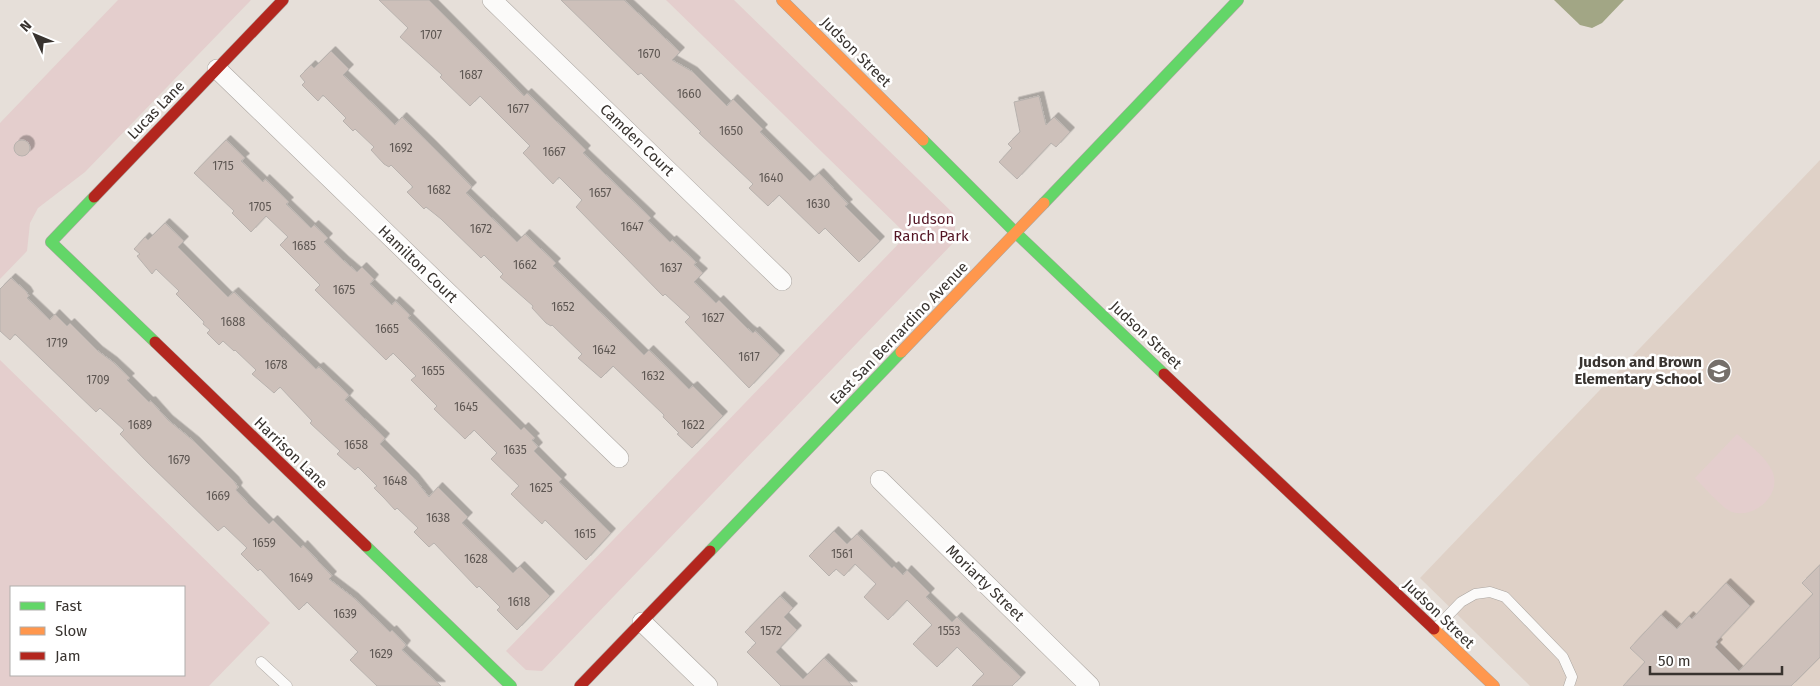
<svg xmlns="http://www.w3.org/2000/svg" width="1820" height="686" viewBox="0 0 1820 686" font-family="'Fira Sans',sans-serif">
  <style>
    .built { fill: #dfd1c7 }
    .green { fill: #e4cecd; fill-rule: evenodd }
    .water { fill: #a2a685 }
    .building { fill: #cdc0ba; stroke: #b8b2ae; filter: url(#shadow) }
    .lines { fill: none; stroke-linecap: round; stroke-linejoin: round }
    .lane-casing { stroke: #aaa5a0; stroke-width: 11 }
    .street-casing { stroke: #aaa5a0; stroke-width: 20 }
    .fast-casing { stroke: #aaa5a0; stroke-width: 12 }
    .slow-casing { stroke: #aaa5a0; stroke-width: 12 }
    .jam-casing { stroke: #aaa5a0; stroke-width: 12 }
    .lane { stroke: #fbfaf9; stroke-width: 10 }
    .street { stroke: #fbfaf9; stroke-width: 19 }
    .fast { stroke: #63d668; stroke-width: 11 }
    .slow { stroke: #ff974d; stroke-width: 11 }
    .jam { stroke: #b3261e; stroke-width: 11 }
    .labels { text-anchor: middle; stroke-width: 5; stroke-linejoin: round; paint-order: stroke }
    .number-label { font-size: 12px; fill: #5d5652 }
    .street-label { font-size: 15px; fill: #38332f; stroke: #fff }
    .park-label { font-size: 15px; fill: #541625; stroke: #fff }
    .poi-label { font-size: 15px; font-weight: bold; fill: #38332f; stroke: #fff; text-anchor: end }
  </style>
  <defs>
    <filter id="shadow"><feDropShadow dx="4.5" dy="-4.5" stdDeviation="0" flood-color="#0004"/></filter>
  </defs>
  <rect width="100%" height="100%" fill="#e6dfd9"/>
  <!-- built -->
  <polygon class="built" points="1820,160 1820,686 1530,686 1420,578"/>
  <!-- green -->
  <g class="green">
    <polygon points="118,0 251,0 85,172 38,208 30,223 27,251 0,279 0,123"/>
    <polygon points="666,0 734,0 955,215 955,241 542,671 526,670 506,651 907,235"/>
    <path d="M0,360L270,623L209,686H0ZM11,587H184V675H11Z"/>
    <path d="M1737,434C1749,445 1767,457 1773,473C1781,496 1754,519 1732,512C1723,509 1703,486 1695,478Z"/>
  </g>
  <!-- water -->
  <polygon class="water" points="1554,0 1624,0 1602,23 1592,28 1580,25"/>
  <!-- building -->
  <g class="building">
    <polygon points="379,0 429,0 524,96 527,93 586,150 583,153 651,218 648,221 670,242 672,240 696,262 694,265 703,273 694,282 716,303 719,300 748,329 753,333 755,331 780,355 749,388 685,322 690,317 665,294 663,296 576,207 582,200 559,177 553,184 523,153 530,146 480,96 470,106 440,77 442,75 400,37 408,28"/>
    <polygon points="561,0 624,0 680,52 672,60 693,72 727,106 733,99 763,129 760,132 810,181 819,173 848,204 845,206 880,241 859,262 825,228 819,234 779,195 768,206 749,188 753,184 699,133 701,132 641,73 638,75"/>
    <polygon points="331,51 349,69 343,75 395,125 402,117 432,146 472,187 466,193 517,242 525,234 556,263 553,266 644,355 649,350 689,389 693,386 723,416 692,448 677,434 679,433 663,417 664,415 613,366 601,378 578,358 582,354 552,325 551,326 546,323 532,308 533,306 500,277 503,274 484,255 481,258 441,219 426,207 424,209 407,192 413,187 391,165 389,167 384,164 371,150 374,147 355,129 353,131 343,121 346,118 323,95 318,101 302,85 305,82 300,76 311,65 314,68"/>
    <polygon points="1039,96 1046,125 1054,117 1070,132 1056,147 1051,143 1017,179 999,162 1012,148 1008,144 1020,132 1014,102"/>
    <circle cx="22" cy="148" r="8"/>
    <polygon points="226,140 245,158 241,161 263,182 265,179 289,202 286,204 311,228 314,225 328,238 324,242 344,261 357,272 362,267 374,279 370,284 392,305 395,301 410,315 408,318 521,430 524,427 535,438 532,440 538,447 534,451 562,479 559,482 611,533 586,560 545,520 542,524 511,494 519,486 491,459 497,453 474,430 465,439 434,409 437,406 411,380 416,376 393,353 386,360 315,290 320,285 280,245 288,237 266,216 251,232 232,213 234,211 194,173"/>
    <polygon points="165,223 184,241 178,247 228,297 234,292 316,369 319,367 349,395 345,400 385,438 380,444 414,478 429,497 438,487 468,517 462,523 513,573 520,566 550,596 517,630 497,610 500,607 479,586 477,588 434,543 429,547 414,532 418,528 397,508 395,510 384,498 374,488 377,486 358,467 355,470 337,454 340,451 310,423 312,421 280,387 274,393 252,374 256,370 235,350 234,351 223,341 219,345 207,333 210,330 203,324 204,322 176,294 179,291 156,269 152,274 137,256 140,254 134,249 145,237 148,240"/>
    <polygon points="11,278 26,291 29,296 27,298 50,320 55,314 67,326 70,323 98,351 113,362 130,378 127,380 149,402 151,401 168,420 195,442 234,481 238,487 236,490 247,502 269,524 273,520 301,548 303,545 332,576 329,579 354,598 390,632 392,630 406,645 402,650 441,686 377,686 350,660 358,652 307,602 299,610 260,569 258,571 241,554 247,548 224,526 218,531 147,462 120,434 124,430 100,408 96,412 15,334 10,340 0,331 0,289"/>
    <polygon points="834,531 847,544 857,534 892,568 894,566 903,575 907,570 930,593 926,597 952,622 957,617 1021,677 1012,686 972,686 984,674 957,647 937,667 913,644 932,625 907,600 888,620 864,597 876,584 855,564 844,576 836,569 829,576 809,556"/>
    <polygon points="1820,565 1820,657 1791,686 1623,686 1645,662 1630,648 1661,615 1677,629 1689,616 1692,619 1726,583 1750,606 1716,642 1718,644 1715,647 1739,671 1813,594 1802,583"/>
    <polygon points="780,596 793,608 784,617 797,630 776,652 803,679 824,658 853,686 781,686 747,652 756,643 745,632"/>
  </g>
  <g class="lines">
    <defs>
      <g id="lane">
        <polyline points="1435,629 1461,602 1475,594 1490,592 1505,597 1563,657 1572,677 1569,686"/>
        <polyline points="261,662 287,686"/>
      </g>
      <g id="street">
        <polyline points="492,0 782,281"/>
        <polyline points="217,69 619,458"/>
        <polyline points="880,480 1090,686"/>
        <polyline points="642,622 708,686"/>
      </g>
      <g id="fast">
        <polyline points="923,140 1016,233 1164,374"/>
        <polyline points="94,197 51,242 155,342"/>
        <polyline points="1044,203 1238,0"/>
        <polyline points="366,546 511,686"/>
        <polyline points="710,551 901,352"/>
      </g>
      <g id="slow">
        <polyline points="782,0 923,140"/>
        <polyline points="901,352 1044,203"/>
        <polyline points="1434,629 1494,686"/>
      </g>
      <g id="jam">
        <polyline points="94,197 283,0"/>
        <polyline points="155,342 366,546"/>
        <polyline points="1164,374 1434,629"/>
        <polyline points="580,686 710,551"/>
      </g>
    </defs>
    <!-- lane casing -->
    <use href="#lane" class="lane-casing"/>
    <!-- street casing -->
    <use href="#street" class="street-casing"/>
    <!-- fast casing -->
    <use href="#fast" class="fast-casing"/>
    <!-- slow casing -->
    <use href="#slow" class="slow-casing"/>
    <!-- jam casing -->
    <use href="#jam" class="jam-casing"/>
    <!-- lane -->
    <use href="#lane" class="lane"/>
    <!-- street -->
    <use href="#street" class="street"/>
    <!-- fast -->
    <use href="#fast" class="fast"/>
    <!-- slow -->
    <use href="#slow" class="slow"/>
    <!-- jam -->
    <use href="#jam" class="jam"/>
  </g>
  <!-- icons -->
  <defs>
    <symbol id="school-disc" viewBox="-11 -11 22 22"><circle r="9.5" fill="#756f6a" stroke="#fff"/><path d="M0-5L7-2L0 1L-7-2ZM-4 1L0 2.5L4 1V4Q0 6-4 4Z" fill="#fff"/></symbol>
  </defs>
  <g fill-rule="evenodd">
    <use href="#school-disc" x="1705" y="357" width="28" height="28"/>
  </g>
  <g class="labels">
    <!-- number labels -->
    <g class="number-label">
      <text x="431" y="39">1707</text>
      <text x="649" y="58">1670</text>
      <text x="471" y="79">1687</text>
      <text x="689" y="98">1660</text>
      <text x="518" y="113">1677</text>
      <text x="731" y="135">1650</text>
      <text x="401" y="152">1692</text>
      <text x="554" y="156">1667</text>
      <text x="223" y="170">1715</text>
      <text x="771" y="182">1640</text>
      <text x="439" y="194">1682</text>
      <text x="600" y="197">1657</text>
      <text x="818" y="208">1630</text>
      <text x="260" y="211">1705</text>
      <text x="632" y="231">1647</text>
      <text x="481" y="233">1672</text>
      <text x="304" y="250">1685</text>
      <text x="525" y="269">1662</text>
      <text x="671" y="272">1637</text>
      <text x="344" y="294">1675</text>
      <text x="563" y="311">1652</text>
      <text x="713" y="322">1627</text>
      <text x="233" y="326">1688</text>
      <text x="387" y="333">1665</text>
      <text x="57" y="347">1719</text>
      <text x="604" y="354">1642</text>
      <text x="749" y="361">1617</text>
      <text x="276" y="369">1678</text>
      <text x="433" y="375">1655</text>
      <text x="653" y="380">1632</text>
      <text x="98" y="384">1709</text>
      <text x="466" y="411">1645</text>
      <text x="140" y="429">1689</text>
      <text x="693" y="429">1622</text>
      <text x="356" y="449">1658</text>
      <text x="515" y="454">1635</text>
      <text x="179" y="464">1679</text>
      <text x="395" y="485">1648</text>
      <text x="541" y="492">1625</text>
      <text x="218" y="500">1669</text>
      <text x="438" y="522">1638</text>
      <text x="585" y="538">1615</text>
      <text x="264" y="547">1659</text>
      <text x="842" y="558">1561</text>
      <text x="476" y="563">1628</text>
      <text x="301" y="582">1649</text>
      <text x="519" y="606">1618</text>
      <text x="345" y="618">1639</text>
      <text x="771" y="635">1572</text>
      <text x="949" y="635">1553</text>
      <text x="381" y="658">1629</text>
    </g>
    <!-- street labels -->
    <g class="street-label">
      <text transform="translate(856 52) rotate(45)" y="5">Judson Street</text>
      <text transform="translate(156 110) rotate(-46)" y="5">Lucas Lane</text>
      <text transform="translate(637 140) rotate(44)" y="5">Camden Court</text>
      <text transform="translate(418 264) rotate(44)" y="5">Hamilton Court</text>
      <text transform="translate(899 333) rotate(-46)" y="5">East San Bernardino Avenue</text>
      <text transform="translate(1146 335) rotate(43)" y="5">Judson Street</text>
      <text transform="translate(291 453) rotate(44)" y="5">Harrison Lane</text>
      <text transform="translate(985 583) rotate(44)" y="5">Moriarty Street</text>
      <text transform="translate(1439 614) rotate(44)" y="5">Judson Street</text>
    </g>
    <!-- park labels -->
    <g class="park-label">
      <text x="931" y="224">Judson<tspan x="931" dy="17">Ranch Park</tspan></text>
    </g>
    <!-- poi labels -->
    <g class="poi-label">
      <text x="1702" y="367">Judson and Brown<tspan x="1702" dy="17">Elementary School</tspan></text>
    </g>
  </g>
  <!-- legend -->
  <rect x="10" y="586" width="175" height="90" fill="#ffffff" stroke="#afadac"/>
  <rect x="20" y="602" width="25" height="8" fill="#63d668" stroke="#afadac"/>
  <text x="55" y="611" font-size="15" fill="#38332f">Fast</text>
  <rect x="20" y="627" width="25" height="8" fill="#ff974d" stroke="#afadac"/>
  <text x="55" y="636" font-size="15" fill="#38332f">Slow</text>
  <rect x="20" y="652" width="25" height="8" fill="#b3261e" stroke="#afadac"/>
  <text x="55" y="661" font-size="15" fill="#38332f">Jam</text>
  <!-- north arrow -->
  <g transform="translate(35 35) rotate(314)" stroke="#ffffff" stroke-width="4" paint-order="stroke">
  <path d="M0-4L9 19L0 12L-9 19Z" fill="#38332f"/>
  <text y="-8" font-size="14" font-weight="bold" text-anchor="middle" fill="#38332f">N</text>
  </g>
  <!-- scale -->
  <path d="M1650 666v8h132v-8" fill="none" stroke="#38332f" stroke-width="2.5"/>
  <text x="1658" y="666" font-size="15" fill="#38332f" stroke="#ffffff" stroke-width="4" paint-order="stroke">50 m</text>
</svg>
